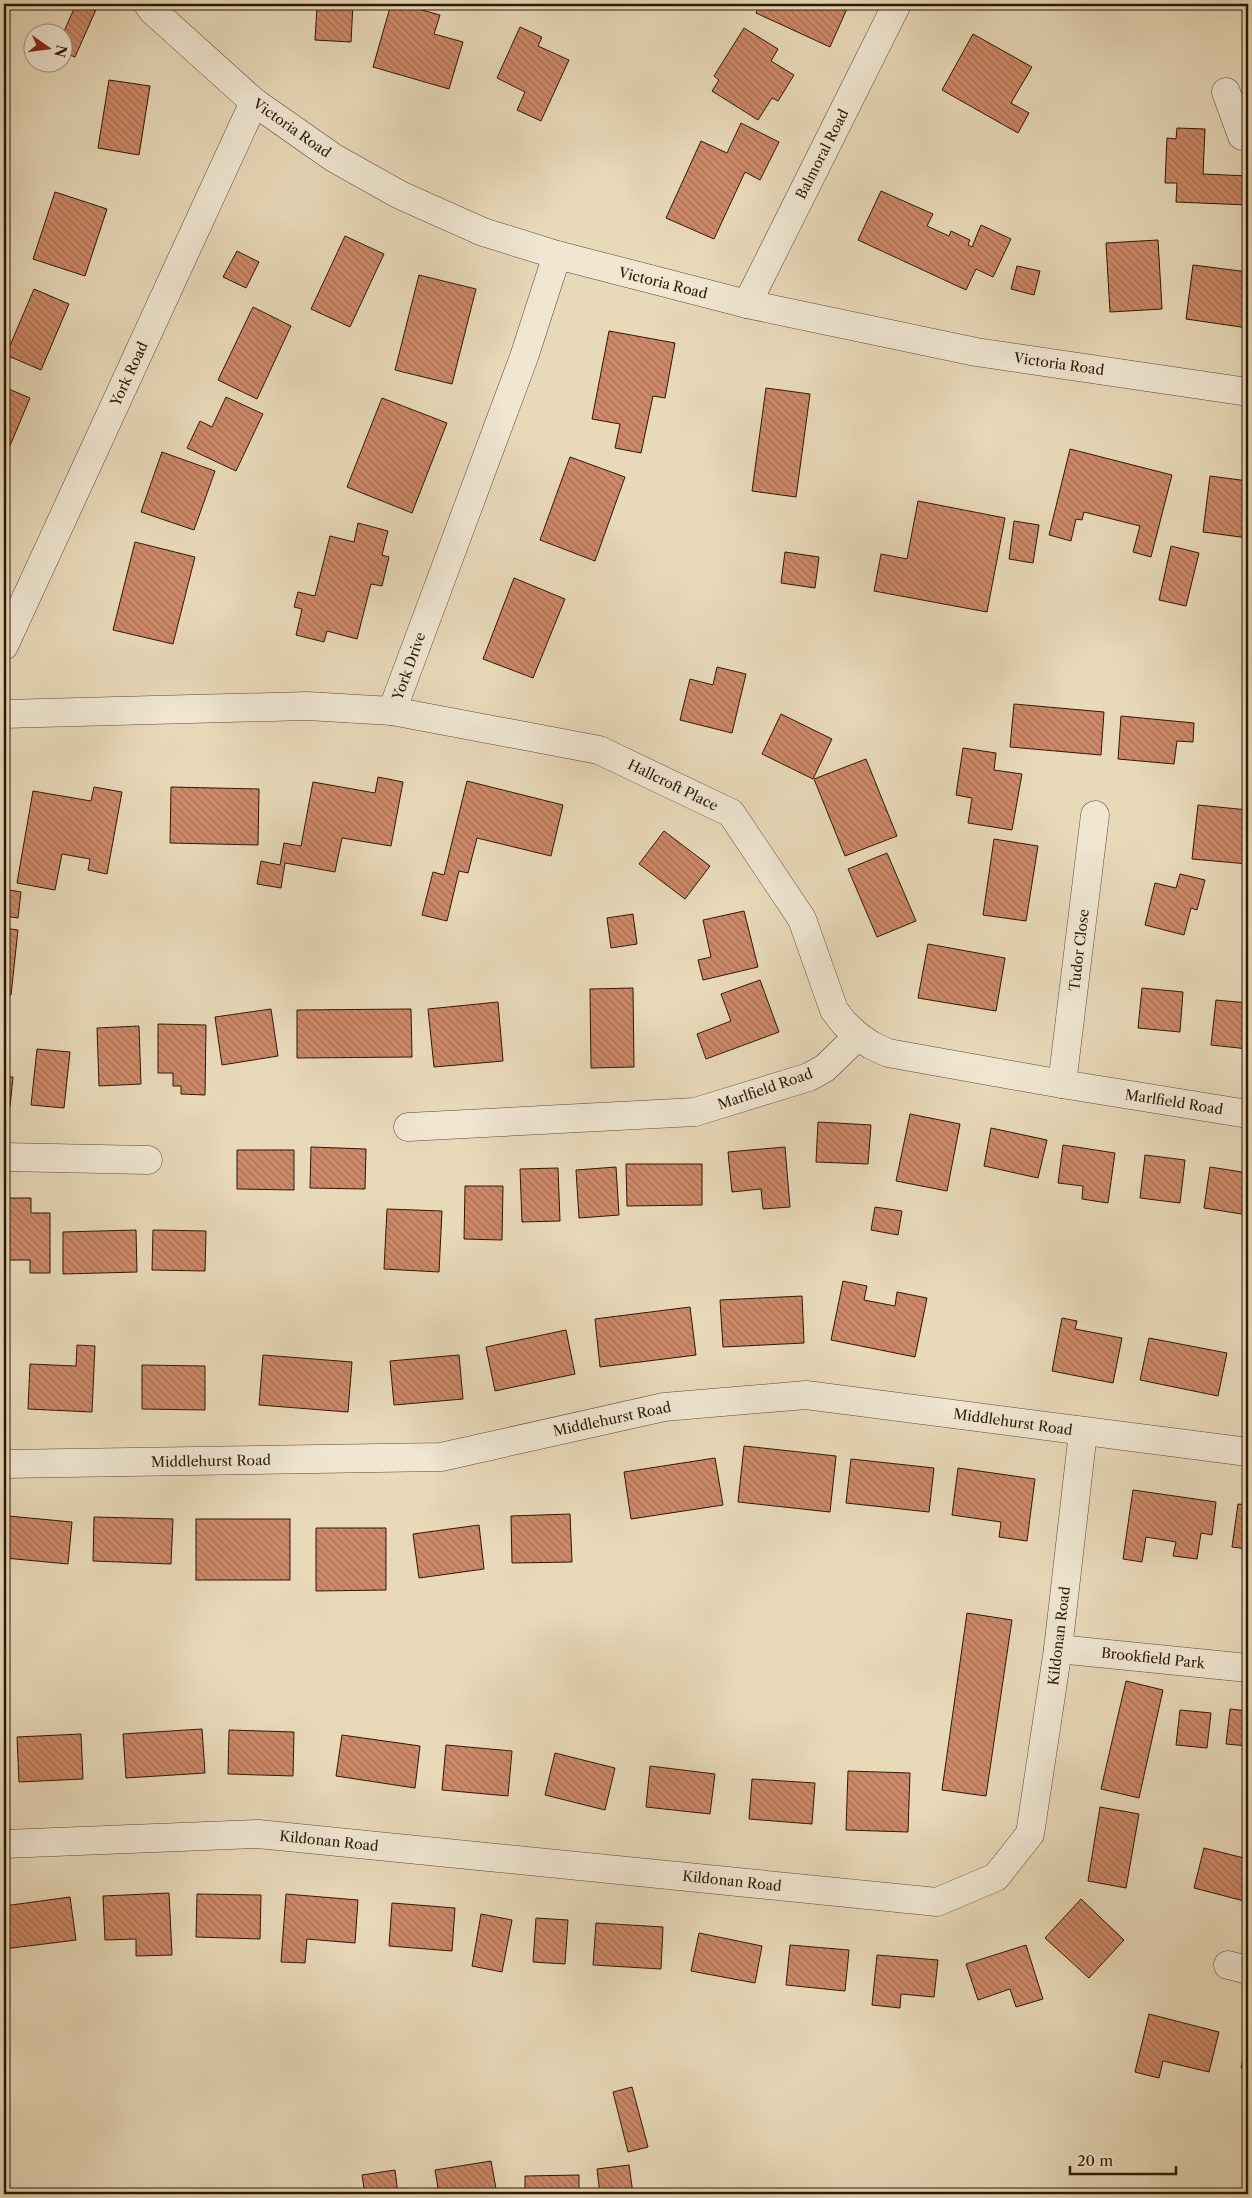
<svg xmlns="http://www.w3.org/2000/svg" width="1252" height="2198" viewBox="0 0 1252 2198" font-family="'Libre Caslon Text',serif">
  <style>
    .building { fill: url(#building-back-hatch); stroke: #2e1804 }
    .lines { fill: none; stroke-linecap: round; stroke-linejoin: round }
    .street-casing { stroke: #5c4831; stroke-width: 29 }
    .street { stroke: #f0e6d2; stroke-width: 28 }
    .labels { text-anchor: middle; stroke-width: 4; stroke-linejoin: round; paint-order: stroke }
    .street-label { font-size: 14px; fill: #2e1804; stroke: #f0e6d2 }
  </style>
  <defs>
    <pattern id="building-back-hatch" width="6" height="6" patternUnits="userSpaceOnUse" patternTransform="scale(1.25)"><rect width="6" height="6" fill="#cd8969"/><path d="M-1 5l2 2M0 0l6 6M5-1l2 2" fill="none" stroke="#a76f54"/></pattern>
  </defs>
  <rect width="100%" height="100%" fill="#e8d9b9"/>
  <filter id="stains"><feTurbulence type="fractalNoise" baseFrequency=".004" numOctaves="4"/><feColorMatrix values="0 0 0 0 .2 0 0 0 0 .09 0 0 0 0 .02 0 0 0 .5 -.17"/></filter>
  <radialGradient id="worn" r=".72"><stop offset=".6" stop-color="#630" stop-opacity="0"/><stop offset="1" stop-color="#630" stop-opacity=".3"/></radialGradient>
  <!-- building -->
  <g class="building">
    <polygon points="76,4 98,5 75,57 62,52 62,36"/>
    <polygon points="282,4 353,4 351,42 315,40 317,6"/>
    <polygon points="391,4 400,4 440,15 434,34 463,42 449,89 373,67"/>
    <polygon points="760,4 849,4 830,47 756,13"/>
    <polygon points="520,27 542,37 538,46 569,60 541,121 517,110 525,92 497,78"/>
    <polygon points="744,28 778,49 771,61 794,75 778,101 772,98 758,120 712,91 719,80 714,76"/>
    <polygon points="973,34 1032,67 1011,103 1029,113 1018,133 942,90"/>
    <polygon points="109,80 150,86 139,155 98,148"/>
    <polygon points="741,123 779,142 760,180 745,172 714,239 666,218 701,141 727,153"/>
    <polygon points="1177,128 1205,129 1203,174 1248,176 1248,205 1176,202 1177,183 1165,183 1167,138 1176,139"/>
    <polygon points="881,191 933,214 927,226 949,236 951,231 970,240 968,245 972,247 981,225 1011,239 993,277 976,269 966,290 858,240"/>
    <polygon points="55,192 107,209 85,276 33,259"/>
    <polygon points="345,236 384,254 350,327 311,309"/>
    <polygon points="1158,240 1162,309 1110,312 1106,243"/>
    <polygon points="237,251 259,262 246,288 223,277"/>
    <polygon points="1193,265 1248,272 1248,328 1186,319"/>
    <polygon points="1017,266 1040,271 1034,295 1011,289"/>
    <polygon points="419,275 476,289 452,384 395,370"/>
    <polygon points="34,289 69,304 41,370 6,355"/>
    <polygon points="253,307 291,326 257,399 218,380"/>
    <polygon points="609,331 675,343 665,398 653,396 641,453 615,448 620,424 592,419"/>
    <polygon points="4,387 30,398 4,460"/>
    <polygon points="766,388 810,394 796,497 752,491"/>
    <polygon points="226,397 263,414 236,471 187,448 200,421 212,427"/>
    <polygon points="382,398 447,423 412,513 347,487"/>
    <polygon points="1070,449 1172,475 1151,557 1133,552 1140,526 1084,512 1082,520 1076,519 1071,541 1049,535"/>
    <polygon points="162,452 215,471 194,530 141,512"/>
    <polygon points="570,457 625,477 595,561 540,540"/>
    <polygon points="1210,476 1248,481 1248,538 1203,532"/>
    <polygon points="918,501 1005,518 987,612 874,591 881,554 907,559"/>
    <polygon points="1014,521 1039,525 1033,563 1009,559"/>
    <polygon points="358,523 388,531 382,555 389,557 382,586 371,584 357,639 327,631 324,642 296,635 302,609 294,607 298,592 315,596 330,536 354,542"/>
    <polygon points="135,542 195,557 173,644 113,630"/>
    <polygon points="1171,546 1199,553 1186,606 1159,600"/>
    <polygon points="785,552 819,557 815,588 781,583"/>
    <polygon points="514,578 565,599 533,678 483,659"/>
    <polygon points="717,667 746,674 732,733 680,720 690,679 713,685"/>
    <polygon points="1014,704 1104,712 1101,755 1010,747"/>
    <polygon points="781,714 832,739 813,779 762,754"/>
    <polygon points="1121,716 1194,723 1193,742 1177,741 1174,764 1118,759"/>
    <polygon points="963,748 996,753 994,770 1022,774 1012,830 968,823 972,798 956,795"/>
    <polygon points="866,759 897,836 845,856 814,779"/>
    <polygon points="378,777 403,782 391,846 342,838 335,872 285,863 281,888 257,884 261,861 280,865 284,843 301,846 313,782 375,793"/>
    <polygon points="467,781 563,805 551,856 477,838 468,873 459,871 447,921 422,915 433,872 444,875"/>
    <polygon points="94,787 122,792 107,874 88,870 90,859 62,854 55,890 17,883 33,791 91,801"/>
    <polygon points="171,787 259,789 258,845 170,843"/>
    <polygon points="1198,805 1248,810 1248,864 1192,859"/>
    <polygon points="664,831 710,866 685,899 639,864"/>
    <polygon points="994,839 1038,846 1026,921 983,915"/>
    <polygon points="887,853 916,921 877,937 848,869"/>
    <polygon points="1180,874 1205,880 1197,910 1191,908 1184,935 1145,925 1155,883 1176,888"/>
    <polygon points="4,889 21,892 18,918 4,916"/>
    <polygon points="744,911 758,967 703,980 698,960 711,957 703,920"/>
    <polygon points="633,914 637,944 611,948 607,918"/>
    <polygon points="4,928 18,930 11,995 4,994"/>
    <polygon points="928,944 1005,958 996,1011 918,998"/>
    <polygon points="760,980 779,1032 706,1059 697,1034 731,1021 721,994"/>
    <polygon points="633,988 634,1067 591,1068 590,989"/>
    <polygon points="1142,988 1183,992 1180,1032 1138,1028"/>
    <polygon points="1216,1000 1248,1003 1248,1049 1211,1045"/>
    <polygon points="498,1002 503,1061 434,1067 428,1009"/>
    <polygon points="271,1009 278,1056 222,1065 215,1017"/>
    <polygon points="411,1009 412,1057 297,1058 297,1010"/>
    <polygon points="158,1024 206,1025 205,1095 181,1094 181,1086 173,1086 173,1073 158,1073"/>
    <polygon points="139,1026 141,1084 99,1086 97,1028"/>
    <polygon points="37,1049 70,1052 64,1108 31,1105"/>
    <polygon points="4,1077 13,1077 10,1107 4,1106"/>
    <polygon points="910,1114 960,1124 947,1191 896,1181"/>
    <polygon points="818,1122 871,1125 868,1164 816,1162"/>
    <polygon points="991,1128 1047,1140 1038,1178 984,1166"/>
    <polygon points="1063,1145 1115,1153 1108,1203 1082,1199 1083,1186 1058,1183"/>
    <polygon points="311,1147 366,1149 365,1189 310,1188"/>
    <polygon points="785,1147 790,1207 763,1209 761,1189 732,1192 728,1152"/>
    <polygon points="237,1150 294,1150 294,1190 237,1189"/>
    <polygon points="1145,1155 1185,1160 1180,1203 1140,1198"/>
    <polygon points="626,1164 702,1164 702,1205 627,1206"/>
    <polygon points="616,1167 619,1215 579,1218 576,1170"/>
    <polygon points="1210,1167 1248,1173 1248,1215 1204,1208"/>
    <polygon points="558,1168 560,1221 522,1222 520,1169"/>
    <polygon points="465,1186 503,1186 502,1240 464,1239"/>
    <polygon points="9,1198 31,1198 31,1213 50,1213 50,1273 30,1273 30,1260 4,1260 4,1208 9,1208"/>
    <polygon points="875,1207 902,1211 898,1235 871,1230"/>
    <polygon points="387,1209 442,1211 439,1272 384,1269"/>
    <polygon points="136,1230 137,1272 63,1274 63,1232"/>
    <polygon points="153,1230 206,1231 205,1271 152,1270"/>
    <polygon points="843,1281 867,1286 864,1300 895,1306 897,1292 927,1298 915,1357 831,1340"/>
    <polygon points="802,1296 804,1343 723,1347 720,1300"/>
    <polygon points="690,1307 696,1355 600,1367 595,1319"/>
    <polygon points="1062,1318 1077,1321 1075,1329 1122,1338 1113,1383 1052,1371"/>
    <polygon points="566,1330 575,1374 495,1391 486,1347"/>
    <polygon points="1149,1338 1227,1353 1218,1396 1140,1380"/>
    <polygon points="77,1345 95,1346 92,1412 28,1409 30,1364 76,1366"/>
    <polygon points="263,1355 352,1362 348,1412 259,1405"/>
    <polygon points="459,1355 463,1399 394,1405 390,1361"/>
    <polygon points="142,1365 205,1366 205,1410 142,1409"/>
    <polygon points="744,1446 836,1456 830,1512 738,1502"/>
    <polygon points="715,1458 723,1505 631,1519 624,1472"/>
    <polygon points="851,1459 934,1468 929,1512 846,1503"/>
    <polygon points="958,1468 1035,1479 1027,1541 999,1537 1001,1522 952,1515"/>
    <polygon points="1133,1490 1216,1502 1212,1535 1201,1533 1197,1559 1173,1556 1176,1542 1146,1537 1142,1562 1123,1559"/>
    <polygon points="1238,1504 1248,1505 1248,1549 1232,1547"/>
    <polygon points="570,1514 572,1562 512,1563 511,1516"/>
    <polygon points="8,1516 72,1522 68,1564 5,1558"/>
    <polygon points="94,1517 173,1519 171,1564 93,1561"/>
    <rect x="196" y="1519" width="94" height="61"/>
    <polygon points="479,1525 484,1569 419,1578 413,1534"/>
    <polygon points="316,1528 386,1528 386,1590 316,1591"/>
    <polygon points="967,1613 1012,1620 986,1796 942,1790"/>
    <polygon points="1126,1681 1163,1690 1139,1798 1101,1789"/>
    <polygon points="1230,1709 1248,1711 1248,1746 1226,1744"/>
    <polygon points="1180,1710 1211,1713 1207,1748 1176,1745"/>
    <polygon points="202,1729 205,1773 126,1778 123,1734"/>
    <polygon points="229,1730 294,1732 293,1776 228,1774"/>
    <polygon points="81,1734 83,1779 19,1782 17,1737"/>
    <polygon points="342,1735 420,1746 415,1788 336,1776"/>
    <polygon points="446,1745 512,1751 508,1796 442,1790"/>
    <polygon points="555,1753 615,1768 605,1810 545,1795"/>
    <polygon points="650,1766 715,1774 710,1814 646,1807"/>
    <polygon points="848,1771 910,1773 908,1832 846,1830"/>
    <polygon points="752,1779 815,1783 812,1824 749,1819"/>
    <polygon points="1100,1807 1139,1814 1126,1888 1088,1881"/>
    <polygon points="1204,1848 1248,1859 1248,1902 1194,1888"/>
    <polygon points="169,1893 172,1955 136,1956 136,1939 105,1940 103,1896"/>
    <polygon points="197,1894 261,1895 260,1939 196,1937"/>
    <polygon points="286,1894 358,1900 355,1943 307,1939 305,1963 281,1962"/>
    <polygon points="70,1897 76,1940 4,1949 4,1906"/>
    <polygon points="1081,1899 1124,1940 1089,1978 1045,1938"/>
    <polygon points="392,1903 455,1908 452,1951 389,1946"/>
    <polygon points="481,1914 512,1920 502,1972 472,1966"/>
    <polygon points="536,1918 568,1920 565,1964 533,1962"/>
    <polygon points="596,1923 663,1927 661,1969 593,1965"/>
    <polygon points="699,1933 762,1946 755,1983 691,1971"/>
    <polygon points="790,1945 849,1950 845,1991 786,1985"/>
    <polygon points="1026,1945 1043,1999 1016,2007 1010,1989 978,2000 966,1964"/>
    <polygon points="877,1955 938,1960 934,1997 901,1994 900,2008 872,2005"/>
    <polygon points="1149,2014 1219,2032 1209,2072 1163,2061 1159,2078 1135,2072"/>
    <polygon points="1248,2033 1248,2070 1241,2068"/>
    <polygon points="632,2087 648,2147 628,2152 613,2092"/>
    <polygon points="491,2161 497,2194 402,2194 438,2188 435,2170"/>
    <polygon points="629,2165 633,2194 600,2194 597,2169"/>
    <polygon points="395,2170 398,2194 365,2194 362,2175"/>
    <polygon points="579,2175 579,2194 525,2194 525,2176"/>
  </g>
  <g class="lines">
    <defs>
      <g id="street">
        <polyline points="148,4 152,10 254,102 334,158 400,195 483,232 557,255 747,304 976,352 1248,392"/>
        <polyline points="1226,92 1242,136 1248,135"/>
        <polyline points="747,304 897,4"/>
        <polyline points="4,646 254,102"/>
        <polyline points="392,711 599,750 731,813 802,919 834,1010 844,1023 858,1036"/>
        <polyline points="4,714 307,706 392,711 524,357 557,255"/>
        <polyline points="1062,1084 1095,815"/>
        <polyline points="408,1127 695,1112 809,1077 825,1068 858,1036 871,1045 888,1053 1062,1084 1248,1114"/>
        <polyline points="4,1157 148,1160"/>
        <polyline points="4,1464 441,1457 664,1407 806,1395 1248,1452"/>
        <polyline points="1058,1649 1248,1668"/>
        <polyline points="4,1844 258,1834 937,1902 996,1877 1030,1834 1058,1649 1083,1432"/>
        <polyline points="1228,1965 1248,1970"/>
      </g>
    </defs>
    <!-- street casing -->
    <use href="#street" class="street-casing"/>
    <!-- street -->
    <use href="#street" class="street"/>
  </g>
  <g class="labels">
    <!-- street labels -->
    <g class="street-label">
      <text transform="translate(292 128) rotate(35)" y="5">Victoria Road</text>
      <text transform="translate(822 154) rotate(-63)" y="5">Balmoral Road</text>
      <text transform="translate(663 283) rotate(14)" y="5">Victoria Road</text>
      <text transform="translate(1059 364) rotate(8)" y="5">Victoria Road</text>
      <text transform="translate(129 374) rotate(-65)" y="5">York Road</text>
      <text transform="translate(409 666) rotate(-70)" y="5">York Drive</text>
      <text transform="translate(673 785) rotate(26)" y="5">Hallcroft Place</text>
      <text transform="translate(1079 950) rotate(-83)" y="5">Tudor Close</text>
      <text transform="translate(765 1089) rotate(-19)" y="5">Marlfield Road</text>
      <text transform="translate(1174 1102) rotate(9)" y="5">Marlfield Road</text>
      <text transform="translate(612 1419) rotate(-12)" y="5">Middlehurst Road</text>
      <text transform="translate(1013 1422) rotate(8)" y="5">Middlehurst Road</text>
      <text transform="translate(211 1461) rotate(-1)" y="5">Middlehurst Road</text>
      <text transform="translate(1059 1636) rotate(-83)" y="5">Kildonan Road</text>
      <text transform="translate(1153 1658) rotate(6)" y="5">Brookfield Park</text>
      <text transform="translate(329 1841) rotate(6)" y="5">Kildonan Road</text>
      <text transform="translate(732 1881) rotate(6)" y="5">Kildonan Road</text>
    </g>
  </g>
  <!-- margin -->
  <rect width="1252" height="2198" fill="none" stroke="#e8d9b9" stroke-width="20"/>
  <rect x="5" y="5" width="1242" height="2188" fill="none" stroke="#2e1804" stroke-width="2.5"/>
  <rect x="10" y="10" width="1232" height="2178" fill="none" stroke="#2e1804"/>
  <!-- north arrow -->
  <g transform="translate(48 48) rotate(104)"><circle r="24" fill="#f0e6d2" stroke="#a29480"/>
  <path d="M0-4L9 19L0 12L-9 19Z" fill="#8f2418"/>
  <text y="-8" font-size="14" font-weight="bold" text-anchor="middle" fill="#2e1804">N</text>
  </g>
  <!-- scale -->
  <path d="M1070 2166v8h106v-8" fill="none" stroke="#2e1804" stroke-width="2.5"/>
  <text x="1077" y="2166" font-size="15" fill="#2e1804" stroke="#f0e6d2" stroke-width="4" paint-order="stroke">20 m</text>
  <rect width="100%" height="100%" filter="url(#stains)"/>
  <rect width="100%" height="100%" fill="url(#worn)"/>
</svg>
